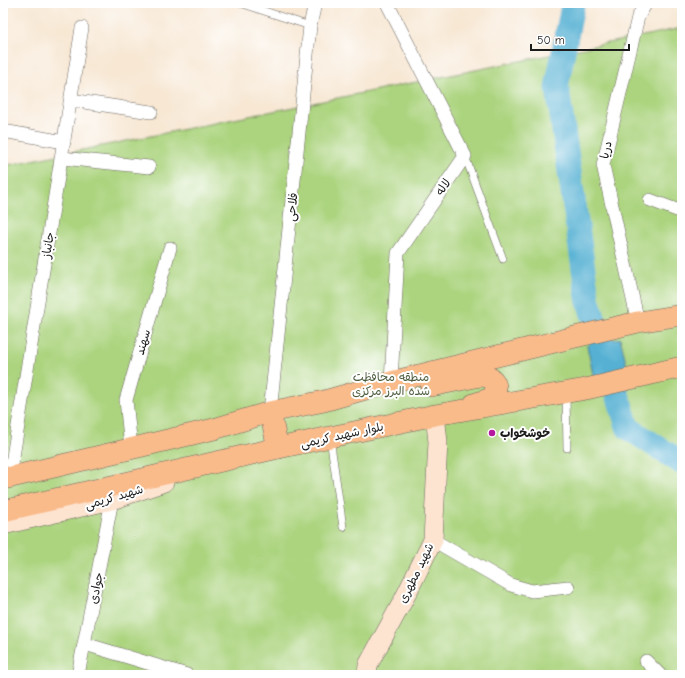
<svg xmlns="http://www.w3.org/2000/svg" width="685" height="678" viewBox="0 0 685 678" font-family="'Comic Neue','Playpen Sans Arabic',sans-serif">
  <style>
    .green { fill: #acd47f; stroke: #64784e }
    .water { fill: #55b0d3; stroke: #386678 }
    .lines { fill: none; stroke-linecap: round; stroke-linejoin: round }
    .river { stroke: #55b0d3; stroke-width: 24 }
    .lane-casing { stroke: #69635c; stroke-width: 8 }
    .street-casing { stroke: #69635c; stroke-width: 14 }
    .secondary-casing { stroke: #69635c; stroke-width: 20 }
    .primary-casing { stroke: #69635c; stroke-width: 22 }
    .lane { stroke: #fff; stroke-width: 7 }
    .street { stroke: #fff; stroke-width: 13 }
    .secondary { stroke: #fde4d1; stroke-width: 19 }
    .primary { stroke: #fabb8b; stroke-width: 21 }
    .poi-dot { fill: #b5179e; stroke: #fff; stroke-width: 1.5 }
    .labels { text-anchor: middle; stroke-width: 4; stroke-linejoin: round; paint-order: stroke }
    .street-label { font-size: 12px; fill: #1c1c1c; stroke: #fff }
    .park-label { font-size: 12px; fill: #4e5c3f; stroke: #fff }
    .poi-label { font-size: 12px; font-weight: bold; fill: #1c1c1c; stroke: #fff; text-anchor: start }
  </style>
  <rect width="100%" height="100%" fill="#fff"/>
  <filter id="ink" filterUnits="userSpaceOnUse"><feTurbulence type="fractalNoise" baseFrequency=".025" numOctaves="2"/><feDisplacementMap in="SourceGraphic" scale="8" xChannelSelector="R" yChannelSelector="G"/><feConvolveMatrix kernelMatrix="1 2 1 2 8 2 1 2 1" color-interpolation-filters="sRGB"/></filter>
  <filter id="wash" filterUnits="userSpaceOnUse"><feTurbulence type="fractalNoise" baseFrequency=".012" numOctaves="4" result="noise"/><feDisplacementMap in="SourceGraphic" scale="16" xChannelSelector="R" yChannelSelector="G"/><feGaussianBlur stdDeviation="0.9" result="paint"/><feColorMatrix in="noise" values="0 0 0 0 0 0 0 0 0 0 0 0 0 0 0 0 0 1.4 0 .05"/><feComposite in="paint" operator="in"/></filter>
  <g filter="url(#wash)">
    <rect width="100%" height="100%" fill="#f7e7d3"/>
    <!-- green -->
    <polygon class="green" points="682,28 682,675 3,675 3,166"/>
    <!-- water -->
    <polygon class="water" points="620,338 628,370 594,379 587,346"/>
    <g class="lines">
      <!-- river -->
      <polyline class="river" points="573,3 557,85 588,300 628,428 682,463"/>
    </g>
  </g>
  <g filter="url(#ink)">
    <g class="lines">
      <defs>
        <g id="lane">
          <polyline points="240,3 310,26"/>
          <polyline points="465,156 503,259"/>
          <polyline points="566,395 567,448"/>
          <polyline points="330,438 343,527"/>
        </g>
        <g id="street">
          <polyline points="387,3 465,156 398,253 391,382"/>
          <polyline points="71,100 151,112"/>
          <polyline points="3,131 64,142"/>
          <polyline points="62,158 149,167"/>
          <polyline points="650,200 682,212"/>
          <polyline points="638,322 603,165 638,17 646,3"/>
          <polyline points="270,412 310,26 315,3"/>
          <polyline points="130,438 126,400 170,248"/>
          <polyline points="12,463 82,28"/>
          <polyline points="433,540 511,585 532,591 568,587"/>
          <polyline points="85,644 187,675"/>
          <polyline points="646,661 660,675"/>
          <polyline points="78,675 112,500"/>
        </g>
        <g id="secondary">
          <polyline points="3,525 112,500 164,482"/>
          <polyline points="367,675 368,665 404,599 433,540 438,442 435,415"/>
        </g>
        <g id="primary">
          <path d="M431,386L480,376C495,376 500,386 492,398L474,404"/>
          <polyline points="270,412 278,448"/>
          <polyline points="3,479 214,429 270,412 324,401 391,382 575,337 638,322 682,315"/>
          <polyline points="3,511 278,448 435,415 586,389 682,367"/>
        </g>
      </defs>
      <!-- lane casing -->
      <use href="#lane" class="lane-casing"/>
      <!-- street casing -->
      <use href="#street" class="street-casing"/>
      <!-- secondary casing -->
      <use href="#secondary" class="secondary-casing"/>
      <!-- primary casing -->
      <use href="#primary" class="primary-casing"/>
      <!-- lane -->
      <use href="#lane" class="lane"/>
      <!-- street -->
      <use href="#street" class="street"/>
      <!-- secondary -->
      <use href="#secondary" class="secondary"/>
      <!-- primary -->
      <use href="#primary" class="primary"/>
    </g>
  </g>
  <!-- markers -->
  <circle class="poi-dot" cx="492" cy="433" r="4"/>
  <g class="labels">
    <!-- street labels -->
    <g class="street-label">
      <text transform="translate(606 150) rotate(-77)" y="4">دریا</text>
      <text transform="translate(443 187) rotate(-55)" y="4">لاله</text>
      <text transform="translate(292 207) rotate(-84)" y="4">فلاحی</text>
      <text transform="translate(48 245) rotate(-81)" y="4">جانباز</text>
      <text transform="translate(143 342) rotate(-74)" y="4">سهند</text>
      <text transform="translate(342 435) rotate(-12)" y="4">بلوار شهید کریمی</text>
      <text transform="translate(114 497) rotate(-16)" y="4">شهید کریمی</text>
      <text transform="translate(416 573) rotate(-64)" y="4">شهید مطهری</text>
      <text transform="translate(96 588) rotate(-79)" y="4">جوادی</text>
    </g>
    <!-- park labels -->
    <g class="park-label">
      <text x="391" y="381">منطقه محافظت<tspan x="391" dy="14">شده البرز مرکزی</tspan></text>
    </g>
    <!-- poi labels -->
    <g class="poi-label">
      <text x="500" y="437">خوشخواب</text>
    </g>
  </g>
  <!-- margin -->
  <rect width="685" height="678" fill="none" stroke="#fff" stroke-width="16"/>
  <!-- scale -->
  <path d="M531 44v6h98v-6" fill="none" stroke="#1c1c1c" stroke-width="2"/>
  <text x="537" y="44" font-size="12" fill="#1c1c1c" stroke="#ffffff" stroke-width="3" paint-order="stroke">50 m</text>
</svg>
